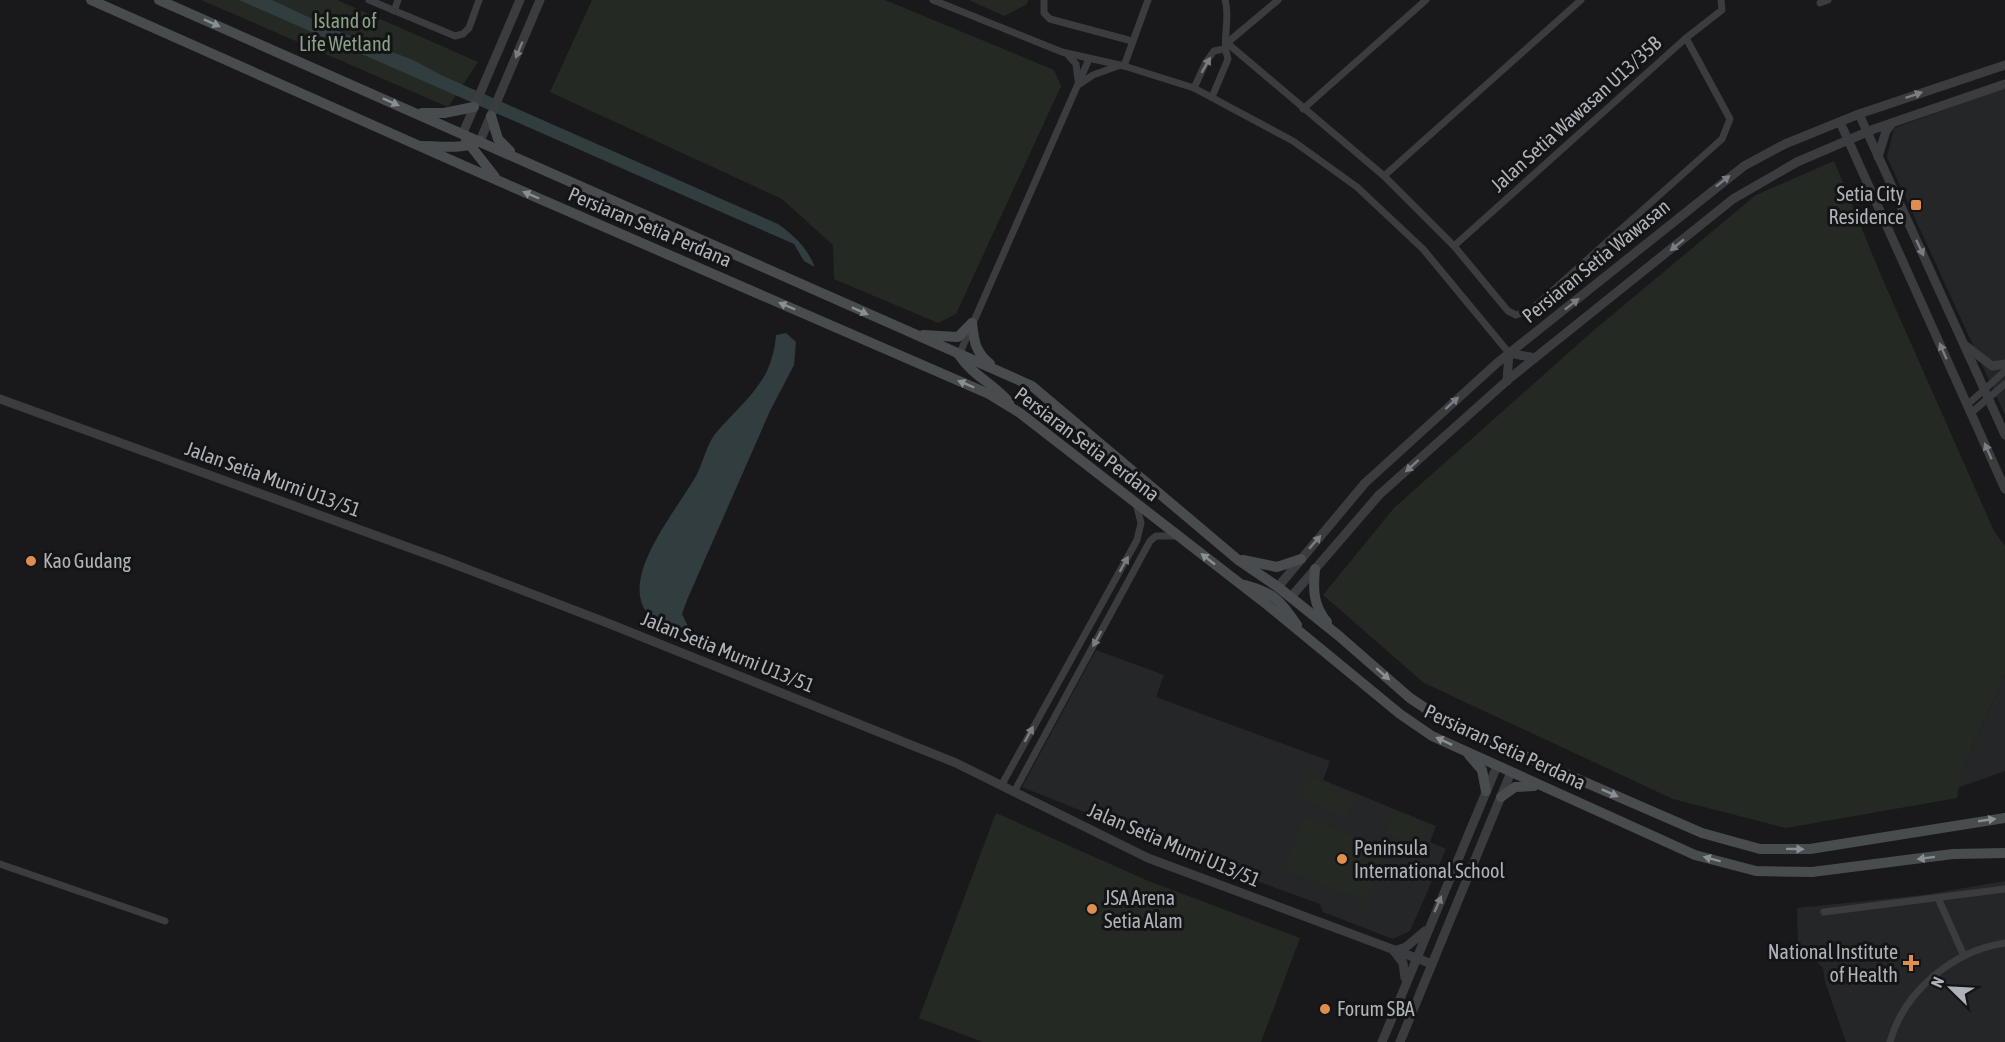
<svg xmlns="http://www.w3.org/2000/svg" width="2005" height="1042" viewBox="0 0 2005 1042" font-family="'Asap Condensed',sans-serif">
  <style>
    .built { fill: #252628 }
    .green { fill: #242a23 }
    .water { fill: #323d40 }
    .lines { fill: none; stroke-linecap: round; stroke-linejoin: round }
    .minor { stroke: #3b3c3f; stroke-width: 7 }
    .tertiary { stroke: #3b3c3f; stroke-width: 9 }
    .secondary { stroke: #494c4f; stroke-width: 10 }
    .oneway { fill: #8a8f94 }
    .oneway2 { fill: #7a7d82 }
    .poi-dot { fill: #de8e4e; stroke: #141416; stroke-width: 2 }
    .labels { text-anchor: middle; stroke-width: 6; stroke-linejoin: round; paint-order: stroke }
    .park-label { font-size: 20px; fill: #8ba286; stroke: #141416 }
    .street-label { font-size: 20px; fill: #adb3b9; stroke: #141416 }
    .poi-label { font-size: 20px; fill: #adb3b9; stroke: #141416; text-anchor: start }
  </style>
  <rect width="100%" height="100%" fill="#19191b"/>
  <!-- built -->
  <g class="built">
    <polygon points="2005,88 2005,415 1887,157 1894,128"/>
    <polygon points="1096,650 1164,675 1156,697 1330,761 1323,780 1436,826 1430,842 1446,849 1410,931 1393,939 1323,912 1320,904 1240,875 1239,870 1137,833 1022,787"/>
    <polygon points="2005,675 2005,771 1957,788 1961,773"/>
    <polygon points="2005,881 2005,1042 1846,1042 1825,982 1823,968 1813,958 1798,951 1797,908 1923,895"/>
  </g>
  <!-- green -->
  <g class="green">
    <polygon points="201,0 337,0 478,62 448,107"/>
    <polygon points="592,0 885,0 1054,70 1061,86 956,314 938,323 834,279 833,245 782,199 550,92"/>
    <polygon points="969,0 1028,0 1027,4 1004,16"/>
    <polygon points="1834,161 1882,278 1994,531 2005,546 2005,675 1961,773 1957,798 1786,828 1673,799 1424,683 1323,595 1394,508 1593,331 1756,195"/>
    <polygon points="1310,777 1355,794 1346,817 1302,799"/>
    <polygon points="1395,811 1428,824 1420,846 1386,834"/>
    <polygon points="996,813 1146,880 1300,938 1261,1042 983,1042 919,1018"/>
    <polygon points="1305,817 1385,848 1365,901 1284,870"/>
  </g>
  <!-- water -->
  <g class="water">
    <path d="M239,0H272L347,35L413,60L443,76L778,224C795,236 807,248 815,267L804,261L794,244Z"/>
    <path d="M786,333L796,342L794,365L770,411L687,600L682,614L689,628L687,634C589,612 669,523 696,476C703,463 706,446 715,434C732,414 755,395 767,371C772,359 775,348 776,335Z"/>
  </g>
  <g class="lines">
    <!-- minor -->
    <g class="minor">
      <polyline points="369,0 455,36 463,34 469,28 479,0"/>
      <polyline points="933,0 1062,52 1124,66 1194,88 1293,141 1357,187 1423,249 1509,353"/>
      <polyline points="1044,0 1044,13 1050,19 1132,41"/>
      <polyline points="1820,3 1828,0"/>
      <polyline points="394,11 398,0"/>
      <polyline points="1227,43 1384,176 1454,246 1508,311 1516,315 1531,310 1722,139 1730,119 1686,38"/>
      <polyline points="1227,43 1278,0"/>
      <polyline points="1068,55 1076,64 1078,80"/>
      <polyline points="1124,66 1148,0"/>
      <polyline points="1078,85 1093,75 1118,66"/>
      <polyline points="1194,88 1206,62 1214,51 1224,49"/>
      <path d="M1212,97L1228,59C1221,41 1231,19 1225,0"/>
      <polyline points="1303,109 1426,0"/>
      <polyline points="1384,176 1581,0"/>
      <polyline points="1454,246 1686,38 1722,10 1721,0"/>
      <polyline points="959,355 1089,59"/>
      <polyline points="1967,405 2005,371"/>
      <polyline points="1971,413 2005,384"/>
      <polyline points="1001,786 1137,540 1141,523 1136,503"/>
      <polyline points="1014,792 1150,541 1156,536 1179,536"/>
      <polyline points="0,864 165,921"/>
      <polyline points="1938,898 1964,956"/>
      <polyline points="1824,912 2005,889"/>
      <path d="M1890,1042C1904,991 1953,951 2005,943"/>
    </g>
    <!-- tertiary -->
    <g class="tertiary">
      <polyline points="1859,114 2005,435"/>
      <polyline points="1840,122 2005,489"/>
      <polyline points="463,133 520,0"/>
      <polyline points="480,141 540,0"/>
      <polyline points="1878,157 1886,131 1892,123"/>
      <polyline points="1966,346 1992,366 2005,364"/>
      <polyline points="1509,353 1535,358"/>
      <polyline points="1507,381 1509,353"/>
      <polyline points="0,399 446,561 605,622 956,763 1148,858 1432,964"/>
      <polyline points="1278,587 1365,483 1497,363 1744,166 1785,144 1859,114 2005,65"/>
      <polyline points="1291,597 1379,495 1510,378 1733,199 1797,162 1874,129 2005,84"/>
      <polyline points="1394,951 1406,947 1425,931"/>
      <polyline points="1394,951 1403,963 1405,978"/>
      <polyline points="1382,1042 1497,766"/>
      <polyline points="1400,1042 1511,772"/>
    </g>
    <!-- secondary -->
    <g class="secondary">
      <polyline points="91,0 469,168 989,394 1020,413 1265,603 1400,714 1432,736 1695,855 1756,871 1812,872 1953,854 2005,853"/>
      <polyline points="159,0 1032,386 1237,559 1278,587 1339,636 1410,698 1440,718 1520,754 1702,833 1760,849 1810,849 2005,818"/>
      <polyline points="422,113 444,113 474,107"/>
      <polyline points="491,116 498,139 510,151"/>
      <polyline points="466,140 495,177"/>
      <path d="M422,146C443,146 461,150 480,141"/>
      <path d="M972,323C974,341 975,352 990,364"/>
      <polyline points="923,335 958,337 972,323"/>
      <path d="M959,355C973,376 993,383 1009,402"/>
      <polyline points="1243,560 1277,567 1301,559"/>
      <path d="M1315,569C1313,590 1313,605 1327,622"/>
      <path d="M1245,585C1274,593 1280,600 1297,625"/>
      <polyline points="1469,755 1482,770 1486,791"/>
      <polyline points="1501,797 1515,787 1534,786"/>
    </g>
  </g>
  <!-- one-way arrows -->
  <defs><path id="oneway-solid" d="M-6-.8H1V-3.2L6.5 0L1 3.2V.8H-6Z" transform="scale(1.5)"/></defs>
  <g class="oneway">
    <use href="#oneway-solid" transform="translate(212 23) rotate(24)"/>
    <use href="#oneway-solid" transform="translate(391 102) rotate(24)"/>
    <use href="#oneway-solid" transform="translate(531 195) rotate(-157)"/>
    <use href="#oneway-solid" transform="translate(787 306) rotate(-157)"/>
    <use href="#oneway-solid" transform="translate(860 311) rotate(24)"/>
    <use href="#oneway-solid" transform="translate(966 384) rotate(-157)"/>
    <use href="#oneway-solid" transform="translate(1208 559) rotate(-142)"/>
    <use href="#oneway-solid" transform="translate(1383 674) rotate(41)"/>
    <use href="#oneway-solid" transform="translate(1444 741) rotate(-155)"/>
    <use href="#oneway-solid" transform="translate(1610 793) rotate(24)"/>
    <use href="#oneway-solid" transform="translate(1987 820) rotate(-8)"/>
    <use href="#oneway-solid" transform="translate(1795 849) rotate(1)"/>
    <use href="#oneway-solid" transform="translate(1926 858) rotate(173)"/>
    <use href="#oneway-solid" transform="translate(1712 859) rotate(-165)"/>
  </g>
  <g class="oneway2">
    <use href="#oneway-solid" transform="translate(519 50) rotate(113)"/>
    <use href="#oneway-solid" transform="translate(1206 65) rotate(-60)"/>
    <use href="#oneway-solid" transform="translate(1914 95) rotate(-19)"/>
    <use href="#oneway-solid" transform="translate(1723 181) rotate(-38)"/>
    <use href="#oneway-solid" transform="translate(1677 245) rotate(141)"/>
    <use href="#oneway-solid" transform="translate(1920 248) rotate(65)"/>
    <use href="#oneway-solid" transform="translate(1572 304) rotate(-38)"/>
    <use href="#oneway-solid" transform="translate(1943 351) rotate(-114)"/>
    <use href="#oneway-solid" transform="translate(1452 403) rotate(-42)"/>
    <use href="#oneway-solid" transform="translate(1988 451) rotate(-114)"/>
    <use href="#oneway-solid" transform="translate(1412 466) rotate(138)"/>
    <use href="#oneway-solid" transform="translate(1315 542) rotate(-49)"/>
    <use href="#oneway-solid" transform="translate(1124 564) rotate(-61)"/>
    <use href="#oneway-solid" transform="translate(1097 639) rotate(118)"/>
    <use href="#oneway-solid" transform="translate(1029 734) rotate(-61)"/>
    <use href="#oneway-solid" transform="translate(1438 904) rotate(-67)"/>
  </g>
  <!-- markers -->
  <g class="poi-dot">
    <rect x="1910" y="199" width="12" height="12" rx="3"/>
    <circle cx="31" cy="561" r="6"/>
    <circle cx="1342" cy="859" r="6"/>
    <circle cx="1092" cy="909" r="6"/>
    <path d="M1908 954h6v6h6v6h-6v6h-6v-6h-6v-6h6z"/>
    <circle cx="1325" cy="1009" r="6"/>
  </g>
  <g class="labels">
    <!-- park labels -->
    <g class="park-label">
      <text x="345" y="28">Island of<tspan x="345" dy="23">Life Wetland</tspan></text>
    </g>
    <!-- street labels -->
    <g class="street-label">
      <text transform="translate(1576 114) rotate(-42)" y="7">Jalan Setia Wawasan U13/35B</text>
      <text transform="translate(650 227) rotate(23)" y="7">Persiaran Setia Perdana</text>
      <text transform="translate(1596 261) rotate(-39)" y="7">Persiaran Setia Wawasan</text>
      <text transform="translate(1087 444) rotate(37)" y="7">Persiaran Setia Perdana</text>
      <text transform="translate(273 479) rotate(20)" y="7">Jalan Setia Murni U13/51</text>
      <text transform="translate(728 652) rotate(22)" y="7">Jalan Setia Murni U13/51</text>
      <text transform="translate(1505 747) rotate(25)" y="7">Persiaran Setia Perdana</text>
      <text transform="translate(1174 845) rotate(23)" y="7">Jalan Setia Murni U13/51</text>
    </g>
    <!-- poi labels -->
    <g class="poi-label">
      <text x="1904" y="201" text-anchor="end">Setia City<tspan x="1904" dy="23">Residence</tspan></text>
      <text x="43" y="568">Kao Gudang</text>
      <text x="1354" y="855">Peninsula<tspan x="1354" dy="23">International School</tspan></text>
      <text x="1104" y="905">JSA Arena<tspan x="1104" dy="23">Setia Alam</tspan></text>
      <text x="1898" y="959" text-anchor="end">National Institute<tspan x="1898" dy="23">of Health</tspan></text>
      <text x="1337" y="1016">Forum SBA</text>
    </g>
  </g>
  <!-- north arrow -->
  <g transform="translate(1951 988) rotate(294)" stroke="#141416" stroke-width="4.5" paint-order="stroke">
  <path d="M0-4.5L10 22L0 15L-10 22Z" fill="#adb3b9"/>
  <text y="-9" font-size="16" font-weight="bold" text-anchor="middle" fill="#adb3b9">N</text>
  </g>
</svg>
